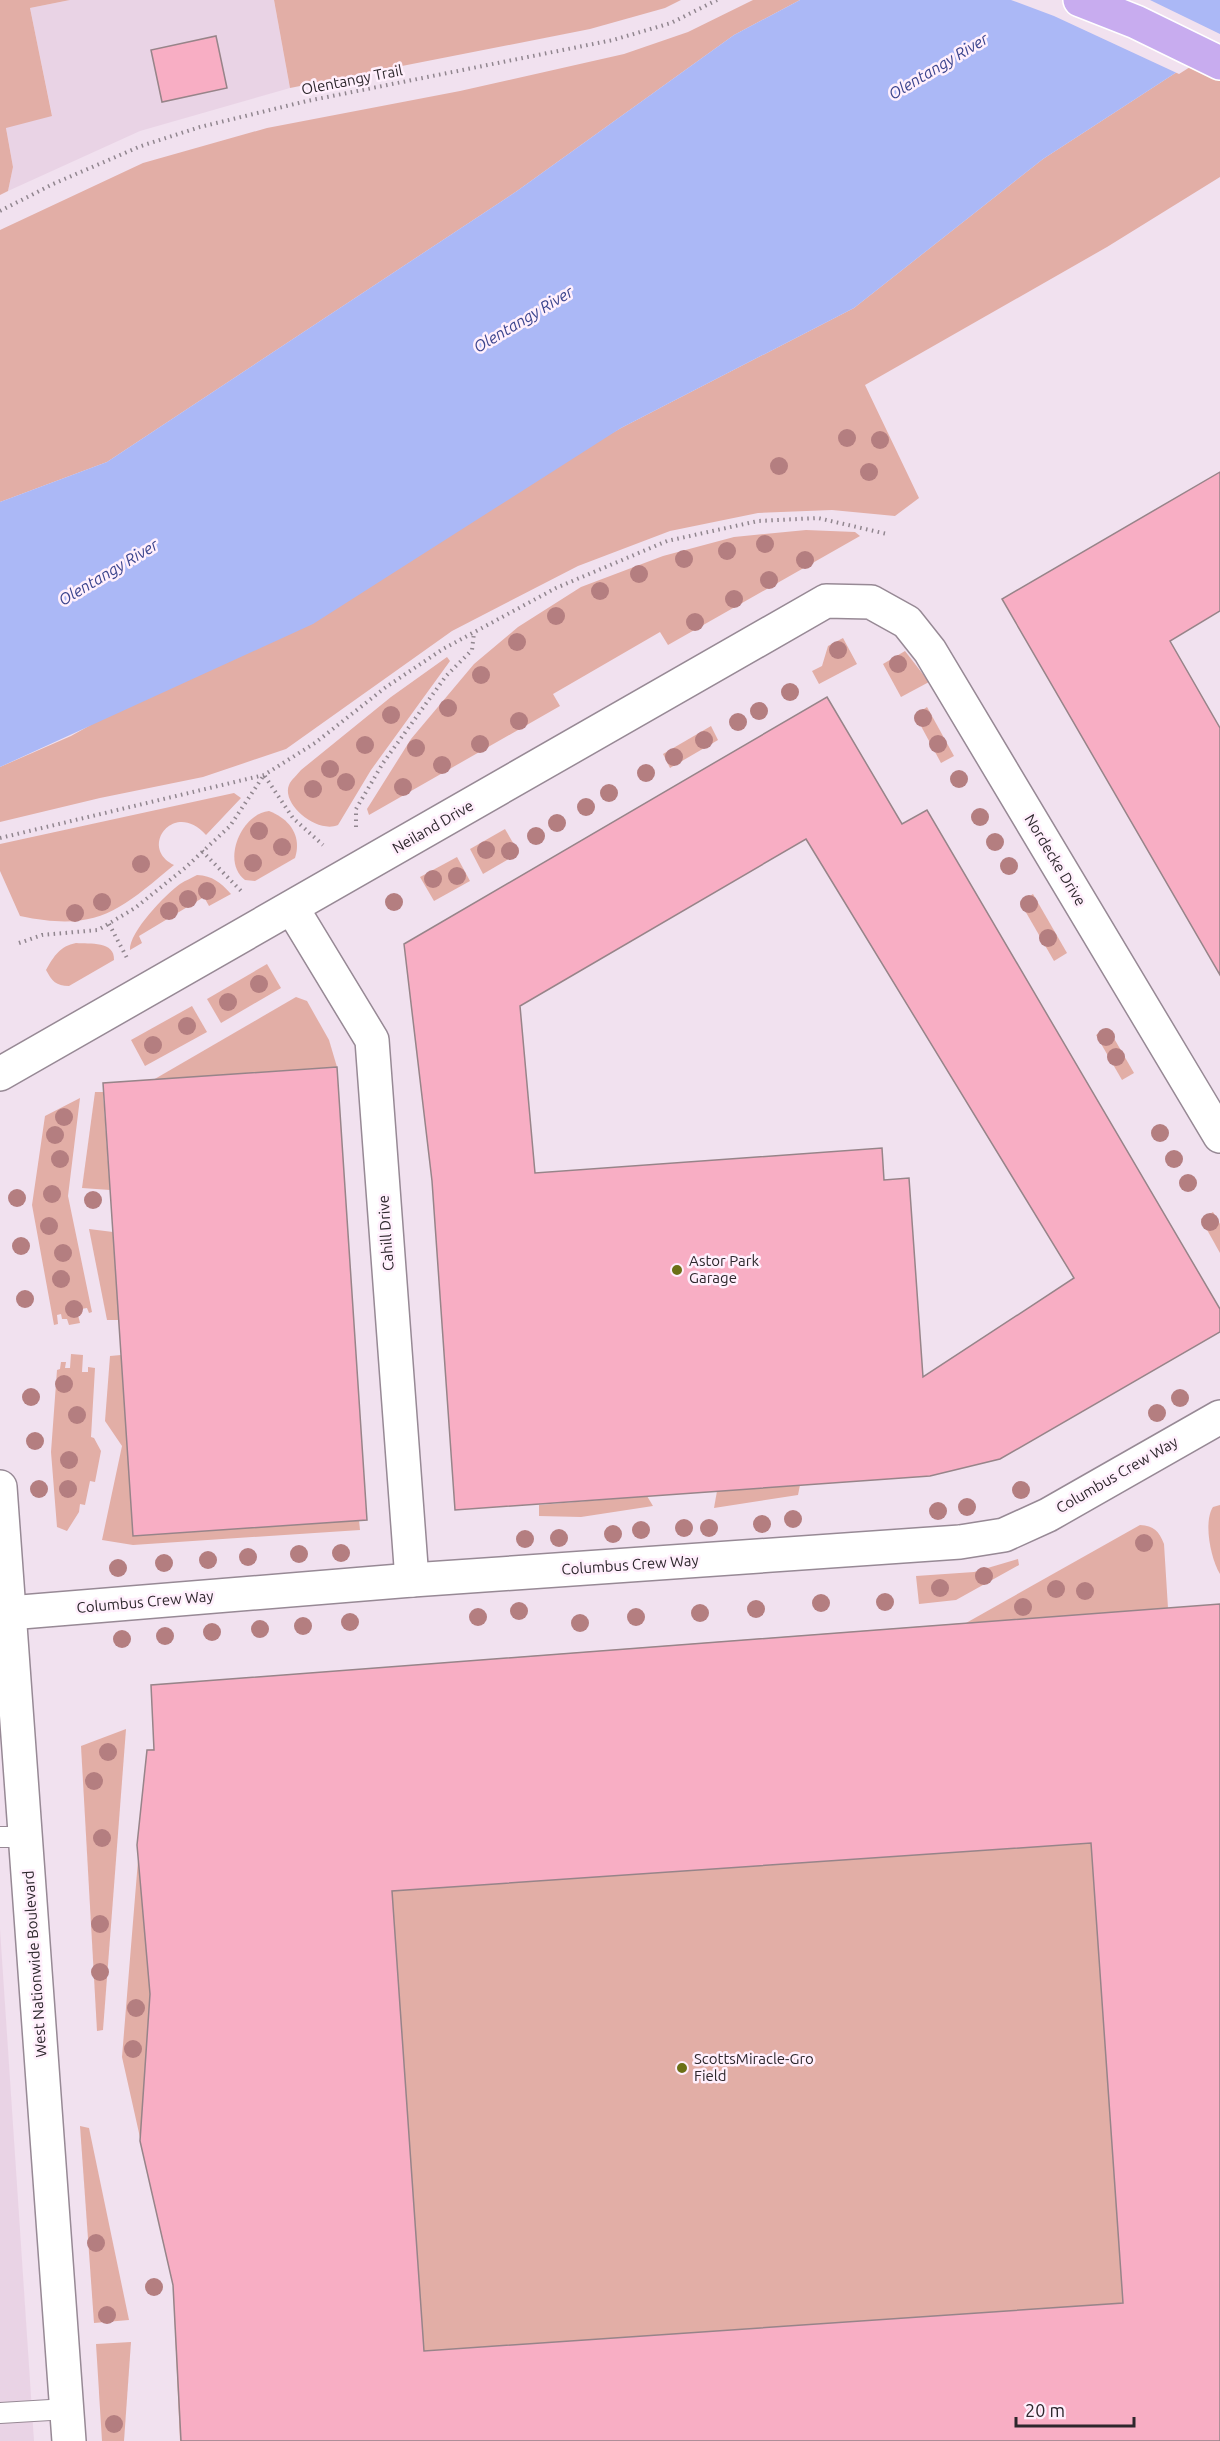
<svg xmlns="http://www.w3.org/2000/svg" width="1220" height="2441" viewBox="0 0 1220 2441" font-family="Ubuntu,sans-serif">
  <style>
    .built { fill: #e9d3e5 }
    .green { fill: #e2aea6 }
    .water { fill: #abb8f6 }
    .pier { fill: #f1e1ef }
    .building { fill: #f8aec4; stroke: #978489; stroke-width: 1.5; fill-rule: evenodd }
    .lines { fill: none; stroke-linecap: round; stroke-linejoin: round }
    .lane-casing { stroke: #978995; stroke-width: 22 }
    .street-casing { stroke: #978995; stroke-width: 36 }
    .highway-casing { stroke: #fff; stroke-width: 36 }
    .path { stroke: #91868f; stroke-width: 4; stroke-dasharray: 1.5 4.5; stroke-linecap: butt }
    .lane { stroke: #fff; stroke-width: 20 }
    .street { stroke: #fff; stroke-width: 33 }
    .highway { stroke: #c8acef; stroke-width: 33 }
    .tree { fill: #b47e80 }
    .poi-dot { fill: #6b7016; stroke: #ffeffc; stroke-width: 2 }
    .labels { text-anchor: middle; stroke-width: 5; stroke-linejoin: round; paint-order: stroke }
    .street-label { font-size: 15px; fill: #2d272c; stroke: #ffeffc }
    .poi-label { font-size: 15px; fill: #2d272c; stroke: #ffeffc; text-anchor: start }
    .water-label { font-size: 16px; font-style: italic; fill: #3b448d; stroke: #ffeffc }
  </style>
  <rect width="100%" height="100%" fill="#f1e1ef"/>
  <!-- built -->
  <g class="built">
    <polygon points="70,0 274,0 290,88 140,131 8,191 13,167 6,127 52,115 30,8"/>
    <polygon points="0,1929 34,2441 0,2441"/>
  </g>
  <!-- green -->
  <g class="green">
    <polygon points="0,0 70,0 30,8 52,116 6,128 13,167 8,191 0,195"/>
    <polygon points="274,0 681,0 665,8 590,29 290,88"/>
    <polygon points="753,0 800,0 734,35 517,191 107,462 0,502 0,230 143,163 267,128 460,91 624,54 688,32"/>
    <polygon points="1220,44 1220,177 1107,247 865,385 919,498 895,516 832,510 758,513 670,531 578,566 452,631 286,749 203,777 100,798 0,822 0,767 71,736 621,428 854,308 1043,159"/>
    <polygon points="806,530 855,532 860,536 668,645 660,632 553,694 560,706 369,815 367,809 411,739 474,664 518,627 581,587 663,556 734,537"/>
    <polygon points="843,638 857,664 819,684 812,671 822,666 828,646"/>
    <polygon points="905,651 929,682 901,697 883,664"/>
    <path d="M447,657L450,661L371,770L338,825C317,834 281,804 289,785C291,780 298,774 301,770L391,697Z"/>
    <polygon points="927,707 954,756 941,763 915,715"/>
    <polygon points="711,726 718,740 670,768 663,754"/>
    <path d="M234,793L241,798L206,835C174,799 138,848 174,865C118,912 96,932 20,916L0,871V844Z"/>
    <path d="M269,811C290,819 302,836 295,858L255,881L245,880C221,862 241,814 269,811Z"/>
    <polygon points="505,829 519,853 483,874 470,849"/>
    <polygon points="457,857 470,881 434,901 420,877"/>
    <path d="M197,875C213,876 220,882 231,894L209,906L204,897L139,936L142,943L130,950C129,932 166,894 180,884C186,880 192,878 197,875Z"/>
    <polygon points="1033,894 1067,953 1054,961 1020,902"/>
    <path d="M76,943C90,944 115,941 114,960L69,986C56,986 52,981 46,970C54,956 60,946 76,943Z"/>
    <polygon points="267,964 281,988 221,1023 207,999"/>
    <polygon points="296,997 307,1001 329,1040 337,1067 153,1080"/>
    <polygon points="192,1006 207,1032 145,1066 131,1040"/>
    <polygon points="1108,1028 1134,1073 1122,1080 1096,1035"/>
    <polygon points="95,1092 103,1092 110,1190 82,1188"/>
    <polygon points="80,1098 68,1196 92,1312 89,1313 87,1308 81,1309 82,1314 78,1315 80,1323 69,1325 67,1319 62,1319 61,1314 57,1315 58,1324 54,1325 32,1205 45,1116"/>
    <polygon points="1213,1212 1220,1224 1220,1253 1201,1219"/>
    <polygon points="89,1229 113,1232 119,1320 107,1320"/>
    <polygon points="71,1354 83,1355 82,1372 88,1372 88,1367 95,1368 91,1437 94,1438 101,1451 95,1482 90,1481 85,1505 80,1504 79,1512 67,1531 57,1527 51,1452 57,1370 60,1369 61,1362 66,1362 65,1368 70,1368"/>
    <polygon points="121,1355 359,1520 360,1530 133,1545 102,1540 122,1446 105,1421 110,1356"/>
    <polygon points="800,1485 798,1495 714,1508 717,1491"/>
    <polygon points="647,1496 653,1506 581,1517 539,1516 539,1505"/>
    <path d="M1220,1505V1574C1211,1560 1203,1522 1213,1507Z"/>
    <path d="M1140,1525C1154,1526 1159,1531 1164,1544L1220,2441H180L173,2285L122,2057L147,1750L154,1749L151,1685L966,1623Z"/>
    <polygon points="1018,1559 1019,1565 956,1600 919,1604 916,1576 974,1572"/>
    <polygon points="126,1729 103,2030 97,2031 81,1746"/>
    <polygon points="80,2126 89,2128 129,2320 94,2323"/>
    <polygon points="131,2342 124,2441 102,2441 96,2344"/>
  </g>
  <!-- water -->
  <polygon class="water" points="800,0 1220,0 1220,44 1043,159 854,308 621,428 313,624 0,767 0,502 107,462 517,191 734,35"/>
  <!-- pier -->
  <polygon class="pier" points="1011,0 1150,0 1220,34 1220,48 1179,74 1054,16"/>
  <!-- building -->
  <g class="building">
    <polygon points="216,36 227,88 162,102 151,50"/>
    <polygon points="1220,472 1220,611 1170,641 1220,728 1220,975 1002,599"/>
    <path d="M827,697L902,824L927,810L1220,1309V1332L1000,1459L930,1476L455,1510L432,1181L404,944ZM806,839L1074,1278L923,1377L909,1178L884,1180L882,1148L535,1173L520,1006Z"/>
    <polygon points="337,1067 367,1520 133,1536 103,1083"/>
    <path d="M1220,1604V2441H181L173,2285L140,2141L150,1994L137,1845L147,1750H154L151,1685ZM1091,1843L1123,2303L424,2351L392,1891Z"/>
  </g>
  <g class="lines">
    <defs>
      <g id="lane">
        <polyline points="0,1837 26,1837"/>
        <polyline points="0,2413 67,2409"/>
      </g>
      <g id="street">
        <polyline points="292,908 372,1040 412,1580"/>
        <polyline points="0,1074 826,601 871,602 907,622 930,651 1220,1136"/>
        <polyline points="0,1487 69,2441"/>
        <polyline points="9,1613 412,1580 960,1542 1004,1535 1048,1515 1220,1417"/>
      </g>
      <polyline id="highway" points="1080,0 1136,22 1220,63"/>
    </defs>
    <!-- lane casing -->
    <use href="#lane" class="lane-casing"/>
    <!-- street casing -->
    <use href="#street" class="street-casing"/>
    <!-- highway casing -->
    <use href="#highway" class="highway-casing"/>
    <!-- path -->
    <g class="path">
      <polyline points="0,211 53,184 141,146 200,127 307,101 613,40 671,23 717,0"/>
      <polyline points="356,827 356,809 383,763 446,676 472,650 474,633"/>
      <polyline points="0,838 264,775 315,743 386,687 443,649 556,588 667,541 758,521 818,518 887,534"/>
      <polyline points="202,851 243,893"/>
      <polyline points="109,924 127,958"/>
      <polyline points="19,943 42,935 98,930 135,908 185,868 230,826 264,775 293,818 323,845"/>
    </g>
    <!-- lane -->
    <use href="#lane" class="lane"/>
    <!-- street -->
    <use href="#street" class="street"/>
    <!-- highway -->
    <use href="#highway" class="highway"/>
  </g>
  <!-- trees -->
  <g class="tree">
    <circle cx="847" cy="438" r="9"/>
    <circle cx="880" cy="440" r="9"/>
    <circle cx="779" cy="466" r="9"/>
    <circle cx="869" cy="472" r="9"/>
    <circle cx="765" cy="544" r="9"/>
    <circle cx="727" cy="551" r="9"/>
    <circle cx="684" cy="559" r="9"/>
    <circle cx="805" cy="560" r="9"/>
    <circle cx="639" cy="574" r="9"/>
    <circle cx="769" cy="580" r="9"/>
    <circle cx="600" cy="591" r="9"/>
    <circle cx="734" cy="599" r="9"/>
    <circle cx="556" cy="616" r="9"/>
    <circle cx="695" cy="622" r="9"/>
    <circle cx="517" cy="642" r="9"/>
    <circle cx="838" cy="650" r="9"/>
    <circle cx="898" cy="664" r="9"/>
    <circle cx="481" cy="675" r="9"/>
    <circle cx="790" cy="692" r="9"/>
    <circle cx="448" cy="708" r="9"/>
    <circle cx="759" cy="711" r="9"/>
    <circle cx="391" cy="715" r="9"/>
    <circle cx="923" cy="718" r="9"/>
    <circle cx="519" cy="721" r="9"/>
    <circle cx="738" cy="722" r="9"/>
    <circle cx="704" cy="740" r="9"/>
    <circle cx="480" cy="744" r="9"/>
    <circle cx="938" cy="744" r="9"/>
    <circle cx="365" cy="745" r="9"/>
    <circle cx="416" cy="748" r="9"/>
    <circle cx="674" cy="757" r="9"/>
    <circle cx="442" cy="765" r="9"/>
    <circle cx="330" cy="769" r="9"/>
    <circle cx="646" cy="773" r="9"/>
    <circle cx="959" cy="779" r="9"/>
    <circle cx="346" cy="782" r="9"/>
    <circle cx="403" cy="787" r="9"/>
    <circle cx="313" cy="789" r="9"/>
    <circle cx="609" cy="793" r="9"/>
    <circle cx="586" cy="807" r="9"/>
    <circle cx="980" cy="817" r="9"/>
    <circle cx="557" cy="823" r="9"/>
    <circle cx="259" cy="831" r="9"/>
    <circle cx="536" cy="836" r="9"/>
    <circle cx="995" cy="842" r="9"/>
    <circle cx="282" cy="847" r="9"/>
    <circle cx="486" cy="850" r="9"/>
    <circle cx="510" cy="851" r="9"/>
    <circle cx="253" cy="863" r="9"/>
    <circle cx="141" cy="864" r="9"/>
    <circle cx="1009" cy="866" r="9"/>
    <circle cx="457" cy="876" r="9"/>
    <circle cx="433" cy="879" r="9"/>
    <circle cx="207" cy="891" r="9"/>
    <circle cx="188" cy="899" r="9"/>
    <circle cx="102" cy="902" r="9"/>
    <circle cx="394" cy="902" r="9"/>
    <circle cx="1029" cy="904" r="9"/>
    <circle cx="169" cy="911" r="9"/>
    <circle cx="75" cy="913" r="9"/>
    <circle cx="1048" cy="938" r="9"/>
    <circle cx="259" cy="984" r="9"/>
    <circle cx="228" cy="1002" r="9"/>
    <circle cx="187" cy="1026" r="9"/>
    <circle cx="1106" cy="1037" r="9"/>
    <circle cx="153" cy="1045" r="9"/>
    <circle cx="1116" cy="1057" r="9"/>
    <circle cx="64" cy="1117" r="9"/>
    <circle cx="1160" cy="1133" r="9"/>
    <circle cx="55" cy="1135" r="9"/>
    <circle cx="60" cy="1159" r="9"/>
    <circle cx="1174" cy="1159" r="9"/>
    <circle cx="1188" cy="1183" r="9"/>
    <circle cx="52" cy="1194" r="9"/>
    <circle cx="17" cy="1198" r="9"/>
    <circle cx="93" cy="1200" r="9"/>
    <circle cx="1210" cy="1222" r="9"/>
    <circle cx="49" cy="1226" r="9"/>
    <circle cx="21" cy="1246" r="9"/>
    <circle cx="63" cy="1253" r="9"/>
    <circle cx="61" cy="1279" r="9"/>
    <circle cx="25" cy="1299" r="9"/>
    <circle cx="74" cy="1309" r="9"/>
    <circle cx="64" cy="1384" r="9"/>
    <circle cx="31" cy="1397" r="9"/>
    <circle cx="1180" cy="1398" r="9"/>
    <circle cx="1157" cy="1413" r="9"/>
    <circle cx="77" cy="1415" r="9"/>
    <circle cx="35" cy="1441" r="9"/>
    <circle cx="69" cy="1460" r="9"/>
    <circle cx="39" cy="1489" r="9"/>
    <circle cx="68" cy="1489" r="9"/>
    <circle cx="1021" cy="1490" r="9"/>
    <circle cx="967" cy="1507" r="9"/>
    <circle cx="938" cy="1511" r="9"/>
    <circle cx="793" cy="1519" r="9"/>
    <circle cx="762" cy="1524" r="9"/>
    <circle cx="684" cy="1528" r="9"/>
    <circle cx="709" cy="1528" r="9"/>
    <circle cx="641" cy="1530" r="9"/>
    <circle cx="613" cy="1534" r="9"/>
    <circle cx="559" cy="1538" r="9"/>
    <circle cx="525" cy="1539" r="9"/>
    <circle cx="1144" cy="1543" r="9"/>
    <circle cx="341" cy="1553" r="9"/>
    <circle cx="299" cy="1554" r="9"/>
    <circle cx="248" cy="1557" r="9"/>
    <circle cx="208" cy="1560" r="9"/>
    <circle cx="164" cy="1563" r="9"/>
    <circle cx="118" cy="1568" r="9"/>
    <circle cx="984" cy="1576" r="9"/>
    <circle cx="940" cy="1588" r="9"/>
    <circle cx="1056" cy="1589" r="9"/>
    <circle cx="1085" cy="1591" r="9"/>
    <circle cx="885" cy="1602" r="9"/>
    <circle cx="821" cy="1603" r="9"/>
    <circle cx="1023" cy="1607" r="9"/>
    <circle cx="756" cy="1609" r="9"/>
    <circle cx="519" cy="1611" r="9"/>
    <circle cx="700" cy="1613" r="9"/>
    <circle cx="478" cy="1617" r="9"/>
    <circle cx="636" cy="1617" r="9"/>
    <circle cx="350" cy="1622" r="9"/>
    <circle cx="580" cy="1623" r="9"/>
    <circle cx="303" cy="1626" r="9"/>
    <circle cx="260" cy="1629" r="9"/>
    <circle cx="212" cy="1632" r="9"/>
    <circle cx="165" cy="1636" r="9"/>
    <circle cx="122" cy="1639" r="9"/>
    <circle cx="108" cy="1752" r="9"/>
    <circle cx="94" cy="1781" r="9"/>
    <circle cx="102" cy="1838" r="9"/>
    <circle cx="100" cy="1924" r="9"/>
    <circle cx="100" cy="1972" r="9"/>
    <circle cx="136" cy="2008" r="9"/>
    <circle cx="133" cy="2049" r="9"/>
    <circle cx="96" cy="2243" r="9"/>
    <circle cx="154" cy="2287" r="9"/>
    <circle cx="107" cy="2315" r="9"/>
    <circle cx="114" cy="2424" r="9"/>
  </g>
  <!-- markers -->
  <g class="poi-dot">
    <circle cx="677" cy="1270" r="6"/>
    <circle cx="682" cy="2068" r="6"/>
  </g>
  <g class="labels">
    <!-- street labels -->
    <g class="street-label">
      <text transform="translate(352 80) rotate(-11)" y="5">Olentangy Trail</text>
      <text transform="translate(433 827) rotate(-30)" y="5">Neiland Drive</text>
      <text transform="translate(1055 860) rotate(59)" y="5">Nordecke Drive</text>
      <text transform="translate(386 1233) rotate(-94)" y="5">Cahill Drive</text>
      <text transform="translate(1117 1475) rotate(-30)" y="5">Columbus Crew Way</text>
      <text transform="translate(630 1565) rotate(-4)" y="5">Columbus Crew Way</text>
      <text transform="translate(145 1602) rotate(-5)" y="5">Columbus Crew Way</text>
      <text transform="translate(35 1964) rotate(-94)" y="5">West Nationwide Boulevard</text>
    </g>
    <!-- poi labels -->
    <g class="poi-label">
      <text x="689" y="1266">Astor Park<tspan x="689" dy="17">Garage</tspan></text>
      <text x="694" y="2064">ScottsMiracle-Gro<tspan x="694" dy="17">Field</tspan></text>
    </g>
    <!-- water labels -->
    <g class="water-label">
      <text transform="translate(938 66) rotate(-31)" y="6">Olentangy River</text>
      <text transform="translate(523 319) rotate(-31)" y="6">Olentangy River</text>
      <text transform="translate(108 572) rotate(-31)" y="6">Olentangy River</text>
    </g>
  </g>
  <!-- scale -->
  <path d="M1016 2417v9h118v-9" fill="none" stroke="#2d272c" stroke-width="3"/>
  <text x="1025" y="2417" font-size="18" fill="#2d272c" stroke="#ffeffc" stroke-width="4.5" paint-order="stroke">20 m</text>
</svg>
